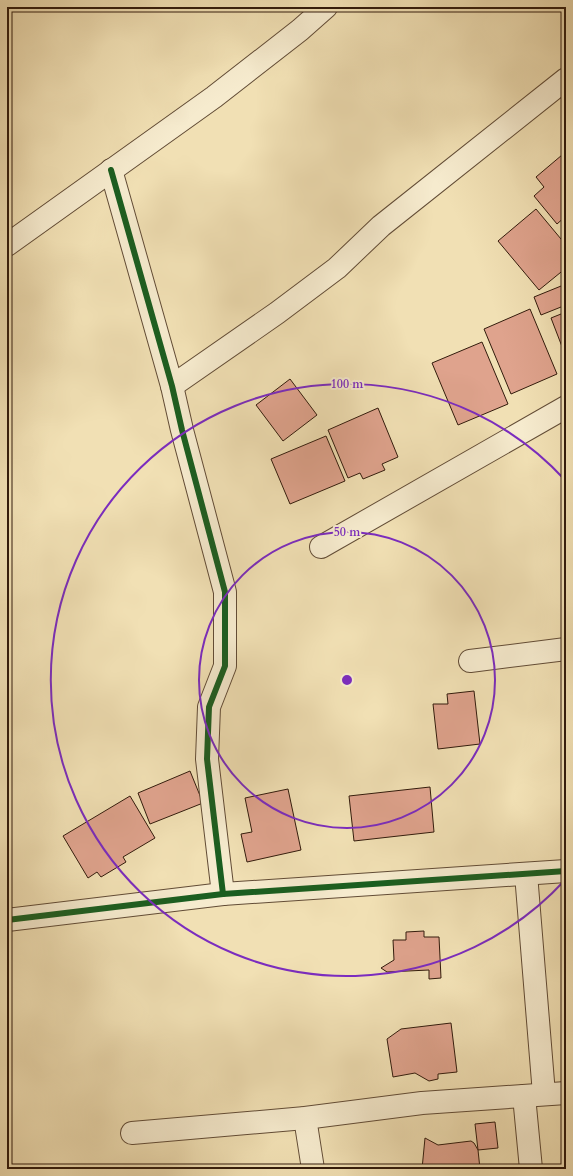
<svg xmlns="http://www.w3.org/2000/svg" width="573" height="1176" viewBox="0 0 573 1176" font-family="Cardo,serif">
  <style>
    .building { fill: #dfa38d; stroke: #321b0c }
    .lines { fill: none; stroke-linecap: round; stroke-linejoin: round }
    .street-casing { stroke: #624c36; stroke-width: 24 }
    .street { stroke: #f6ebce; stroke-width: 22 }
    .cycleway-casing { stroke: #f6ebce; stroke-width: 8 }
    .cycleway { stroke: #1b5e20; stroke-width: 6 }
    .ring { fill: none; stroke: #7b2cbf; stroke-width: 2 }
    .centre { fill: #7b2cbf; stroke: #f6ebce; stroke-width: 2 }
    .ring-label { font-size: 12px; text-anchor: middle; font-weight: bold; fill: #7b2cbf; stroke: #f6ebce; stroke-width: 4; stroke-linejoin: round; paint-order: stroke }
  </style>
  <rect width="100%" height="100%" fill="#f1e0b4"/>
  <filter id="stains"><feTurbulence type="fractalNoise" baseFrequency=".005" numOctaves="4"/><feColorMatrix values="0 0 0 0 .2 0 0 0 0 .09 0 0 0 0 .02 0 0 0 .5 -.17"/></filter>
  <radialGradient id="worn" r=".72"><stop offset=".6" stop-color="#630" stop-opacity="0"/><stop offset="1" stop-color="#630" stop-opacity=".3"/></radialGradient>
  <!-- building -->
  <g class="building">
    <polygon points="562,155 566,160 566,216 557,224 534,196 544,187 536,177"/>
    <polygon points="536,209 566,245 566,268 539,290 498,241"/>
    <polygon points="566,284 566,305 541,315 534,297"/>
    <polygon points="530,309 557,374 511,394 484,329"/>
    <polygon points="566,312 566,357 551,318"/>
    <polygon points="482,342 508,404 458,425 432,363"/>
    <polygon points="290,379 317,415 283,441 256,405"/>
    <polygon points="378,408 398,457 382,464 385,470 363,479 360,473 348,478 328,430"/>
    <polygon points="326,436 345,481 290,504 271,459"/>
    <polygon points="474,691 480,744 438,749 433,704 448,704 447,694"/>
    <polygon points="190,771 203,803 150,824 138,793"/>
    <polygon points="430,787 434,832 354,841 349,796"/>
    <polygon points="288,789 301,850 247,862 241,834 252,832 245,798"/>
    <polygon points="130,796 155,838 123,857 126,862 101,877 97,872 88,878 63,836"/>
    <polygon points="424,931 424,937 439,937 441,978 429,979 429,970 387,972 381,968 394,960 393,940 406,940 406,932"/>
    <polygon points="451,1023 457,1072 438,1074 438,1079 429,1081 415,1073 393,1077 387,1039 401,1029"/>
    <polygon points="563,1113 566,1113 566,1169 564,1169"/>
    <polygon points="495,1122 498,1148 478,1150 475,1124"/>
    <polygon points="425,1138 438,1145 471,1141 474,1143 478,1150 480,1169 422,1169"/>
  </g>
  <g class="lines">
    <defs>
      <g id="street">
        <polyline points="111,170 172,386 182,430 225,592 225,666 209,707 207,759 223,894"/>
        <polyline points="7,245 214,97 300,30 326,7"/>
        <polyline points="172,386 277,313 337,268 381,226 566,79"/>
        <polyline points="321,547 566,407"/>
        <polyline points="470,661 566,649"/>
        <polyline points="526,874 544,1094"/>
        <polyline points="7,920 223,894 566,871"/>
        <polyline points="524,1096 531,1169"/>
        <polyline points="305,1118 313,1169"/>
        <polyline points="132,1133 305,1118 422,1103 566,1093"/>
      </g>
    </defs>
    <!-- street casing -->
    <use href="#street" class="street-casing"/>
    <!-- street -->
    <use href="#street" class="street"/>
    <defs>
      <g id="cycleway">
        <polyline points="111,170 172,386 182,430 225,592 225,666 209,707 207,759 223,894"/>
        <polyline points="7,920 223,894 566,871"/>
      </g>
    </defs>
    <!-- cycleway casing -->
    <use href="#cycleway" class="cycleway-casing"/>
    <!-- cycleway -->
    <use href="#cycleway" class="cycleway"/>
  </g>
  <!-- distance rings -->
  <g class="ring">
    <circle cx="347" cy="680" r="148"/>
    <path d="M565 880A296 296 0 1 1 565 480"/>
  </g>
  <circle cx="347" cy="680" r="6" class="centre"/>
  <g class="ring-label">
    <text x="347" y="388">100 m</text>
    <text x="347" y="536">50 m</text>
  </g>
  <!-- margin -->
  <rect width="573" height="1176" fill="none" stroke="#f1e0b4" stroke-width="24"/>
  <rect x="8" y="8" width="557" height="1160" fill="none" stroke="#321b0c" stroke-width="2"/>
  <rect x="12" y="12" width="549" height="1152" fill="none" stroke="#321b0c"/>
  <rect width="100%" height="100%" filter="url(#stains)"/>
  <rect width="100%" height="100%" fill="url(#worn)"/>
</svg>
